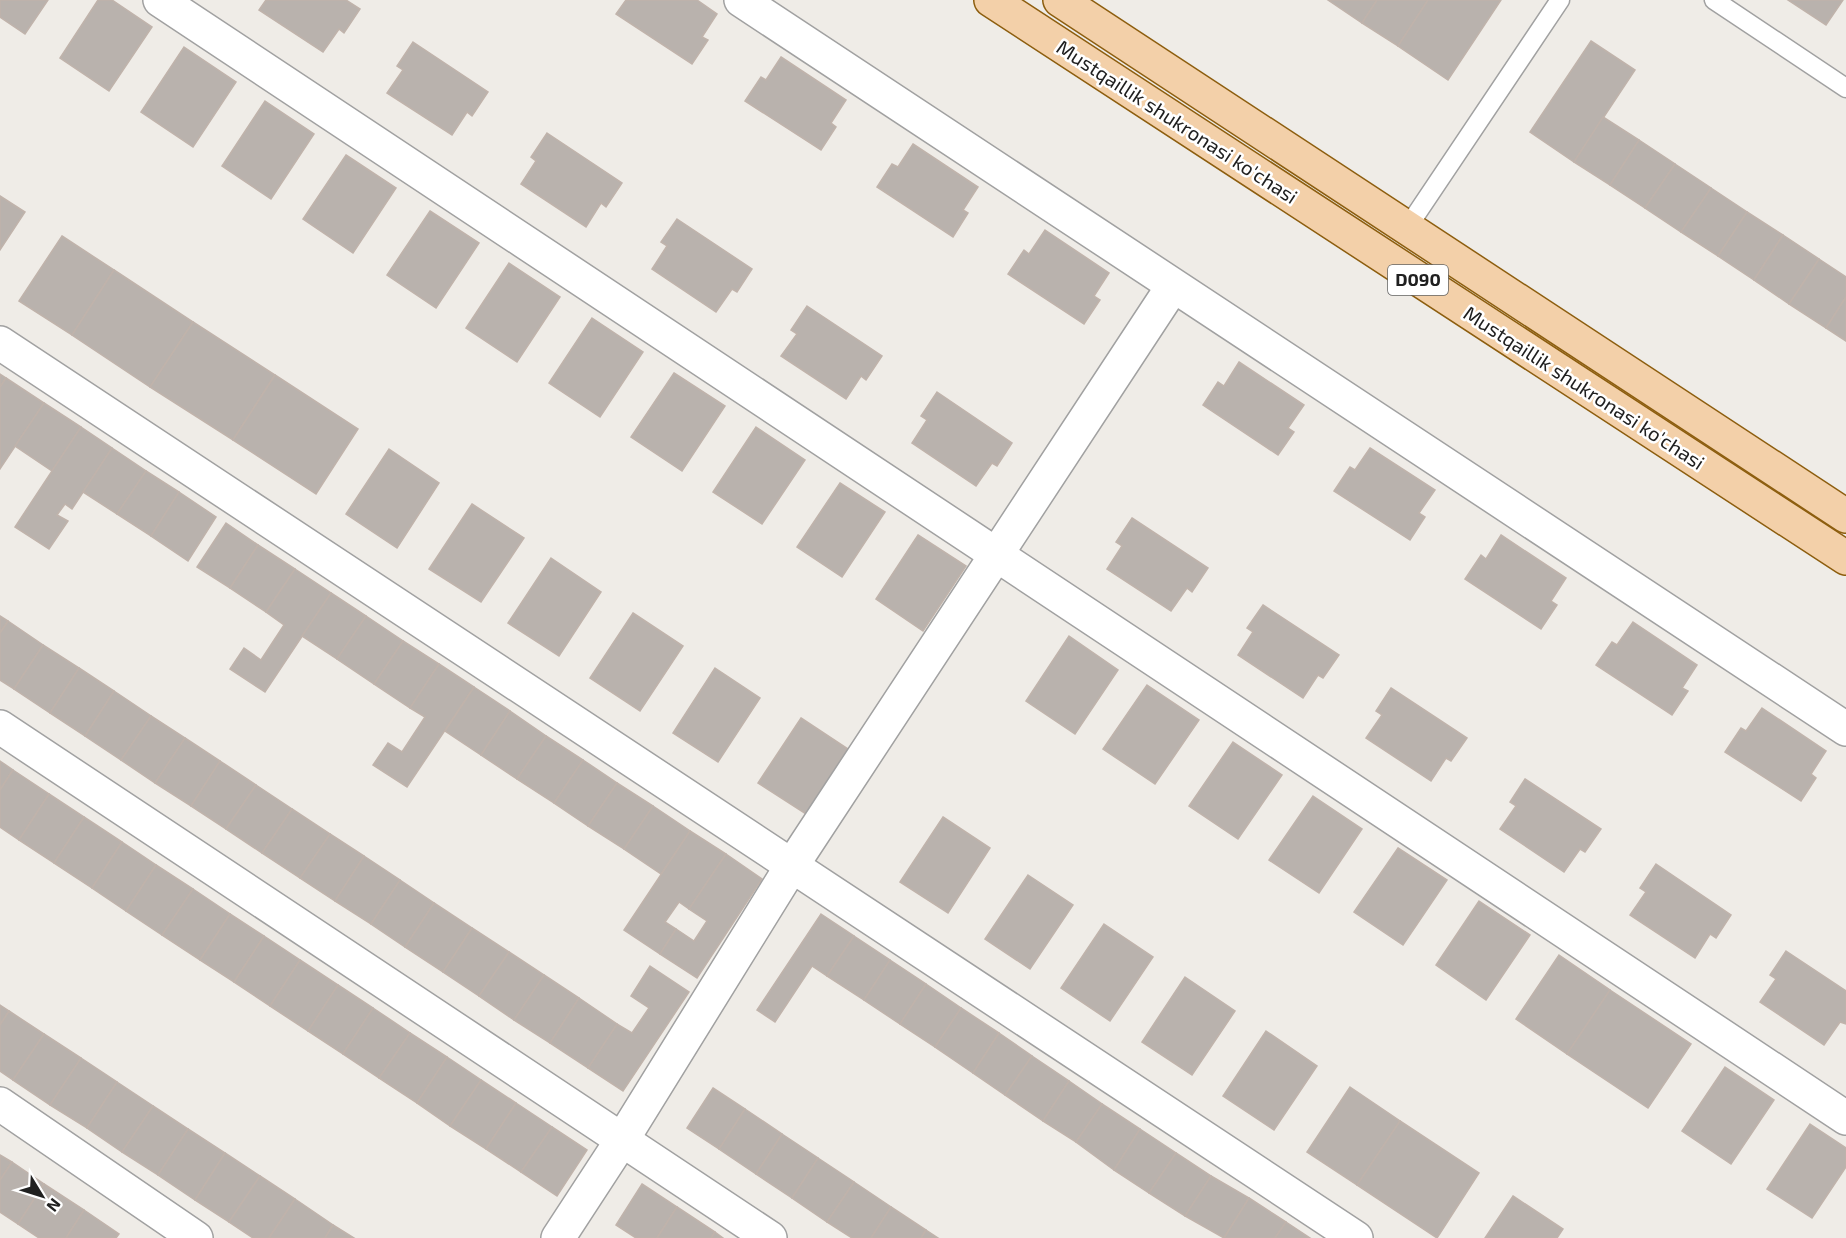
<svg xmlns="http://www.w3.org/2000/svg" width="1846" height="1238" viewBox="0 0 1846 1238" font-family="'Exo 2',sans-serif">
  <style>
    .building { fill: #b9b2ad; stroke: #c0b3ab; stroke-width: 1.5 }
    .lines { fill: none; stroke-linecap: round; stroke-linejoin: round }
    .lane-casing { stroke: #a1a1a1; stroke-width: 21 }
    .street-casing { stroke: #a1a1a1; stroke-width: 36 }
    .primary-casing { stroke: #8d5e0f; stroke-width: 36 }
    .lane { stroke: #fff; stroke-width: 18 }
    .street { stroke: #fff; stroke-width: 33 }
    .primary { stroke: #f3d0a9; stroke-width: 33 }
    .labels { text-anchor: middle; stroke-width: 5; stroke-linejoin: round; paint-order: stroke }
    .shield { fill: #fff; stroke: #636363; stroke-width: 1.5 }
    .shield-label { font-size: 18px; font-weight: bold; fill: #202020 }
    .street-label { font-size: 20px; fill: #202020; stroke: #fff }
  </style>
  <rect width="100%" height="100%" fill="#efece7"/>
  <!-- building -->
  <g class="building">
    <polygon points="0,0 48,0 25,34 0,17"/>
    <polygon points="98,0 112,0 152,27 109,91 60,58"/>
    <polygon points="266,0 346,0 360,9 344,33 339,29 323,52 259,10"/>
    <polygon points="626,0 697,0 717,14 702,37 708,40 692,64 616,14"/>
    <polygon points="1328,0 1377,0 1362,23"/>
    <polygon points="1377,0 1428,0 1398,46 1362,23"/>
    <polygon points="1428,0 1501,0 1448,80 1398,46"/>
    <polygon points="1788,0 1843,0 1826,25"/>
    <polygon points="1591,41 1635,70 1574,162 1530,132"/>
    <polygon points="413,42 488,92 472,116 467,112 452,135 387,93 403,70 397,66"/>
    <polygon points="184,47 236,82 193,147 141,112"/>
    <polygon points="781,57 846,100 831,123 836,127 821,150 745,101 761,77 766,80"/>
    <polygon points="265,101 314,134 271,199 222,166"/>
    <polygon points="1603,117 1639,140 1610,185 1574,162"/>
    <polygon points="547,133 622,183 606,207 601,203 586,227 521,184 536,161 531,157"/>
    <polygon points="1639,140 1675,164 1645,208 1610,185"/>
    <polygon points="913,144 978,187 963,210 968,213 953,237 877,187 892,164 898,167"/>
    <polygon points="346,155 396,188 353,253 303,219"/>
    <polygon points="1675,164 1711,188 1681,232 1645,208"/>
    <polygon points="1711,188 1747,212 1718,256 1681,232"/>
    <polygon points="0,196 25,212 0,250"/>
    <polygon points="430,211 479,243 436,308 387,275"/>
    <polygon points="1747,212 1783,235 1754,280 1718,256"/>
    <polygon points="677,219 752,269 737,292 732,289 716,312 652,269 667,246 661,242"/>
    <polygon points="1045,230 1109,273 1094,296 1100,300 1084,324 1008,274 1024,250 1029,254"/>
    <polygon points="1783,235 1819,259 1789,304 1754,280"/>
    <polygon points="62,236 114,270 72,335 19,301"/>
    <polygon points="1819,259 1846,277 1846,297 1826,328 1789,304"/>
    <polygon points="509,263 560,297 517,362 466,328"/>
    <polygon points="114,270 193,322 150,387 72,335"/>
    <polygon points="1846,297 1846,341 1826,328"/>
    <polygon points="807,306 882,356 866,380 861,376 846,399 781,356 797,334 791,330"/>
    <polygon points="592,318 643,352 600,417 549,383"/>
    <polygon points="193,322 275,375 233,440 150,387"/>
    <polygon points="1239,362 1304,405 1288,428 1294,432 1278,455 1203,405 1218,382 1224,386"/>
    <polygon points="674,373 725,406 682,471 631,437"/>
    <polygon points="0,374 6,378 0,387"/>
    <polygon points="275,375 358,429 316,494 233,440"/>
    <polygon points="6,378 44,403 0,469 0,387"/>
    <polygon points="937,392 1012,443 997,466 992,463 976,486 912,443 927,420 921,416"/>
    <polygon points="44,403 81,427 52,471 15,446"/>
    <polygon points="81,427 112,448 72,509 65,504 57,515 68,521 49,549 15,527"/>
    <polygon points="756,427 805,460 762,524 713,492"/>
    <polygon points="112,448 146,471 117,514 83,492"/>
    <polygon points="1370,448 1435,490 1419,513 1425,517 1410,540 1334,491 1350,467 1355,470"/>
    <polygon points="389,449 439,483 397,548 346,514"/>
    <polygon points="146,471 179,492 151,536 117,514"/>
    <polygon points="840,483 885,512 842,577 797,547"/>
    <polygon points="179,492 216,517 188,561 151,536"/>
    <polygon points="472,504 524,538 481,602 429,569"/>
    <polygon points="1132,518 1208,568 1192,592 1187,588 1171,611 1107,569 1122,546 1116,542"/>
    <polygon points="226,523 258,545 230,588 197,567"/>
    <polygon points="918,535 966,566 923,631 876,599"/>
    <polygon points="1501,535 1566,578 1551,601 1557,605 1541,629 1465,579 1481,555 1486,559"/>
    <polygon points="258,545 295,569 266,612 230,588"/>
    <polygon points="551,558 601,592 559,656 508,623"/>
    <polygon points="295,569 331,593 265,692 230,669 244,648 261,660 284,625 266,612"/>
    <polygon points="331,593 366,616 337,659 302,636"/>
    <polygon points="1263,605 1339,655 1323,678 1318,675 1303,698 1238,655 1253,632 1247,628"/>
    <polygon points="633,613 683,646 640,711 590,678"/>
    <polygon points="0,616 8,621 0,633"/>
    <polygon points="366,616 403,641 374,684 337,659"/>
    <polygon points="8,621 43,645 14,689 0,680 0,633"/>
    <polygon points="1633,622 1697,665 1682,688 1688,691 1672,715 1596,665 1612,642 1617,645"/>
    <polygon points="1069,636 1118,670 1075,734 1026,701"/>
    <polygon points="403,641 439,664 410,708 374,684"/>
    <polygon points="43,645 79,668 50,713 14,689"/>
    <polygon points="439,664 474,687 407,787 373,765 388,743 402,752 425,717 410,708"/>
    <polygon points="79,668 114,691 85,736 50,713"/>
    <polygon points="715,668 760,698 718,762 673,733"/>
    <polygon points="1147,685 1199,720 1155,784 1103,749"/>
    <polygon points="474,687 510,711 481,755 445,731"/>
    <polygon points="1391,688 1467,738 1451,761 1446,758 1431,781 1366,738 1382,715 1376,711"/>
    <polygon points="114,691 151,716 121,760 85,736"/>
    <polygon points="1762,708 1826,751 1811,774 1816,778 1801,801 1725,752 1741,728 1746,731"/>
    <polygon points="510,711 546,736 517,779 481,755"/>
    <polygon points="151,716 185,738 155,783 121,760"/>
    <polygon points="801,718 848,749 806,814 758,783"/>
    <polygon points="546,736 583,760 554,803 517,779"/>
    <polygon points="185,738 220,761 191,806 155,783"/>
    <polygon points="1233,742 1282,775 1238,839 1189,806"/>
    <polygon points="583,760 617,783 588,826 554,803"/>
    <polygon points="0,761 13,770 0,790"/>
    <polygon points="220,761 256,785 226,829 191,806"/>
    <polygon points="13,770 49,794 19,840 0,827 0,790"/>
    <polygon points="1525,779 1601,829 1585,852 1580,849 1564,872 1500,829 1516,806 1510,802"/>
    <polygon points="617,783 653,806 624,849 588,826"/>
    <polygon points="256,785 292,809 262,853 226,829"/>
    <polygon points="49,794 84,817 54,863 19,840"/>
    <polygon points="1313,796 1362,829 1319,893 1269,860"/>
    <polygon points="653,806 690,831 661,874 624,849"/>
    <polygon points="292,809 330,834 300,878 262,853"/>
    <polygon points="84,817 122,842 92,888 54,863"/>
    <polygon points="943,817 990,848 948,913 900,882"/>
    <polygon points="690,831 726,854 689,909 679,902 665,922 676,929 660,954 624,930"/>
    <polygon points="330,834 364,856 335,901 300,878"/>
    <polygon points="122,842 156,865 126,911 92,888"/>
    <polygon points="1398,848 1447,880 1403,945 1354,912"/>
    <polygon points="726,854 762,879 697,978 660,954 676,929 694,941 707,921 689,909"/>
    <polygon points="364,856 400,880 371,924 335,901"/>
    <polygon points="1656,864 1731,915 1716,938 1710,934 1695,958 1630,915 1646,892 1640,888"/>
    <polygon points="156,865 193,889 162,935 126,911"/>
    <polygon points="1028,875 1073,905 1030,969 985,939"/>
    <polygon points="400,880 434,903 405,947 371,924"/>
    <polygon points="193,889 230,914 200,960 162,935"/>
    <polygon points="1479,901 1530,935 1486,1000 1436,965"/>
    <polygon points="434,903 472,928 443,972 405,947"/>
    <polygon points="230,914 264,936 234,982 200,960"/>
    <polygon points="821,914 854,936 827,976 812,966 775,1022 757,1010"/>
    <polygon points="1104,924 1153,957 1110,1021 1061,988"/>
    <polygon points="472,928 509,952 479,996 443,972"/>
    <polygon points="264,936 300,960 270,1006 234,982"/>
    <polygon points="854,936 890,960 864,1000 827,976"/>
    <polygon points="1786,951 1846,991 1846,1024 1840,1022 1824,1045 1760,1002 1776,979 1770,975"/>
    <polygon points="509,952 544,975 514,1020 479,996"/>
    <polygon points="1559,955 1610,990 1567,1054 1516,1019"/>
    <polygon points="300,960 338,985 308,1031 270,1006"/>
    <polygon points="890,960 926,984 900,1024 864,1000"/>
    <polygon points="650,966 689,992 623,1091 588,1068 617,1024 632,1033 649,1008 631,996"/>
    <polygon points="544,975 579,998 550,1043 514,1020"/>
    <polygon points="1185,977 1235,1011 1192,1075 1142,1042"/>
    <polygon points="926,984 961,1008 935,1047 900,1024"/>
    <polygon points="338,985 373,1008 343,1054 308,1031"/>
    <polygon points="1610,990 1691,1044 1648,1108 1567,1054"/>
    <polygon points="579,998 617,1024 588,1068 550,1043"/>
    <polygon points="0,1005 9,1011 0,1025"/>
    <polygon points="373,1008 410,1033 379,1078 343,1054"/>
    <polygon points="961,1008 999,1033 973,1073 935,1047"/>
    <polygon points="9,1011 44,1034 13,1080 0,1071 0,1025"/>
    <polygon points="1266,1031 1317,1066 1274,1130 1223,1096"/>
    <polygon points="410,1033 447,1057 417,1103 379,1078"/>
    <polygon points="999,1033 1032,1056 1005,1095 973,1073"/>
    <polygon points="44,1034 81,1058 50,1105 13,1080"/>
    <polygon points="1032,1056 1069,1081 1043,1121 1005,1095"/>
    <polygon points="447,1057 481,1080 450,1126 417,1103"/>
    <polygon points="81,1058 117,1082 87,1128 50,1105"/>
    <polygon points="1725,1067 1774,1100 1731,1164 1682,1131"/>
    <polygon points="481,1080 516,1103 486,1149 450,1126"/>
    <polygon points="1069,1081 1102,1104 1076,1142 1043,1121"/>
    <polygon points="117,1082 153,1106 122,1152 87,1128"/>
    <polygon points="1350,1087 1400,1121 1357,1185 1307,1152"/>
    <polygon points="713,1088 745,1109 719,1149 687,1128"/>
    <polygon points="516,1103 552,1127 521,1172 486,1149"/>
    <polygon points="1102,1104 1140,1129 1114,1170 1076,1142"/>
    <polygon points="153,1106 188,1129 158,1175 122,1152"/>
    <polygon points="745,1109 782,1134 756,1174 719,1149"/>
    <polygon points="1400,1121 1479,1173 1437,1238 1357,1185"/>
    <polygon points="1810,1124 1846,1148 1846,1167 1812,1218 1767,1189"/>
    <polygon points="552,1127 587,1150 557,1196 521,1172"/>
    <polygon points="188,1129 225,1153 195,1200 158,1175"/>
    <polygon points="1140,1129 1176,1153 1149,1193 1114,1170"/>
    <polygon points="782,1134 818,1158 792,1198 756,1174"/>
    <polygon points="225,1153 260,1176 229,1222 195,1200"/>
    <polygon points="1176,1153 1211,1176 1185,1216 1149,1193"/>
    <polygon points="0,1155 12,1162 0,1180"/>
    <polygon points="818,1158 854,1182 827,1222 792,1198"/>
    <polygon points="12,1162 44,1184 18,1224 0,1212 0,1180"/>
    <polygon points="260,1176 295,1199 269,1238 253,1238 229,1222"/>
    <polygon points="1211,1176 1249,1198 1224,1238 1185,1216"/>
    <polygon points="854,1182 891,1207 871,1238 852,1238 827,1222"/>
    <polygon points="44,1184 84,1210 66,1238 39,1238 18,1224"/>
    <polygon points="642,1184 677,1207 657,1238 636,1238 616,1225"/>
    <polygon points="1513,1196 1563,1229 1557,1238 1485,1238"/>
    <polygon points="1249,1198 1286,1222 1275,1238 1224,1238"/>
    <polygon points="295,1199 333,1225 325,1238 269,1238"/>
    <polygon points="677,1207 715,1232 711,1238 657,1238"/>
    <polygon points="891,1207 926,1230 921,1238 871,1238"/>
    <polygon points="84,1210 119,1234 116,1238 66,1238"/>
    <polygon points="1286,1222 1310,1238 1275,1238"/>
    <polygon points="333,1225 354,1238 325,1238"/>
    <polygon points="926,1230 938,1238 921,1238"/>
    <polygon points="715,1232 723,1238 711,1238"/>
  </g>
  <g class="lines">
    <defs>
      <g id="lane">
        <polyline points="1714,0 1846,88"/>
        <polyline points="1407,228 1560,0"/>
      </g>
      <g id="street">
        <polyline points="160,0 1846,1118"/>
        <polyline points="741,0 1846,729"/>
        <polyline points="0,343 1356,1238"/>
        <polyline points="0,727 770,1238"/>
        <polyline points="0,1104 196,1238"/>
        <polyline points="558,1238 622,1140 791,867 1173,286"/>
      </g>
      <g id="primary">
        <polyline points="991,0 1846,558"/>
        <polyline points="1060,0 1846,516"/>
      </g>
    </defs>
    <!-- lane casing -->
    <use href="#lane" class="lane-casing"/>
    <!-- street casing -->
    <use href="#street" class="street-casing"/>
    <!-- primary casing -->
    <use href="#primary" class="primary-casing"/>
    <!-- lane -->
    <use href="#lane" class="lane"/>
    <!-- street -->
    <use href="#street" class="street"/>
    <!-- primary -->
    <use href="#primary" class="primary"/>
  </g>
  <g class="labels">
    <!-- shield labels -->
    <rect class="shield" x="1388" y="265" width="60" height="30" rx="4.5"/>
    <g class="shield-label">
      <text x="1418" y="286">D090</text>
    </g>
    <!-- street labels -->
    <g class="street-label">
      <text transform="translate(1177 122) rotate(33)" y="7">Mustqaillik shukronasi ko'chasi</text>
      <text transform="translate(1584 388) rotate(33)" y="7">Mustqaillik shukronasi ko'chasi</text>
    </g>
  </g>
  <!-- north arrow -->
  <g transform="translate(42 1196) rotate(128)" stroke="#ffffff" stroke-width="4.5" paint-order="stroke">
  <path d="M0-4.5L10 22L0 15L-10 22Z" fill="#202020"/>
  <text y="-9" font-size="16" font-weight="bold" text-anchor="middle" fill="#202020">N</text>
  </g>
</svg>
